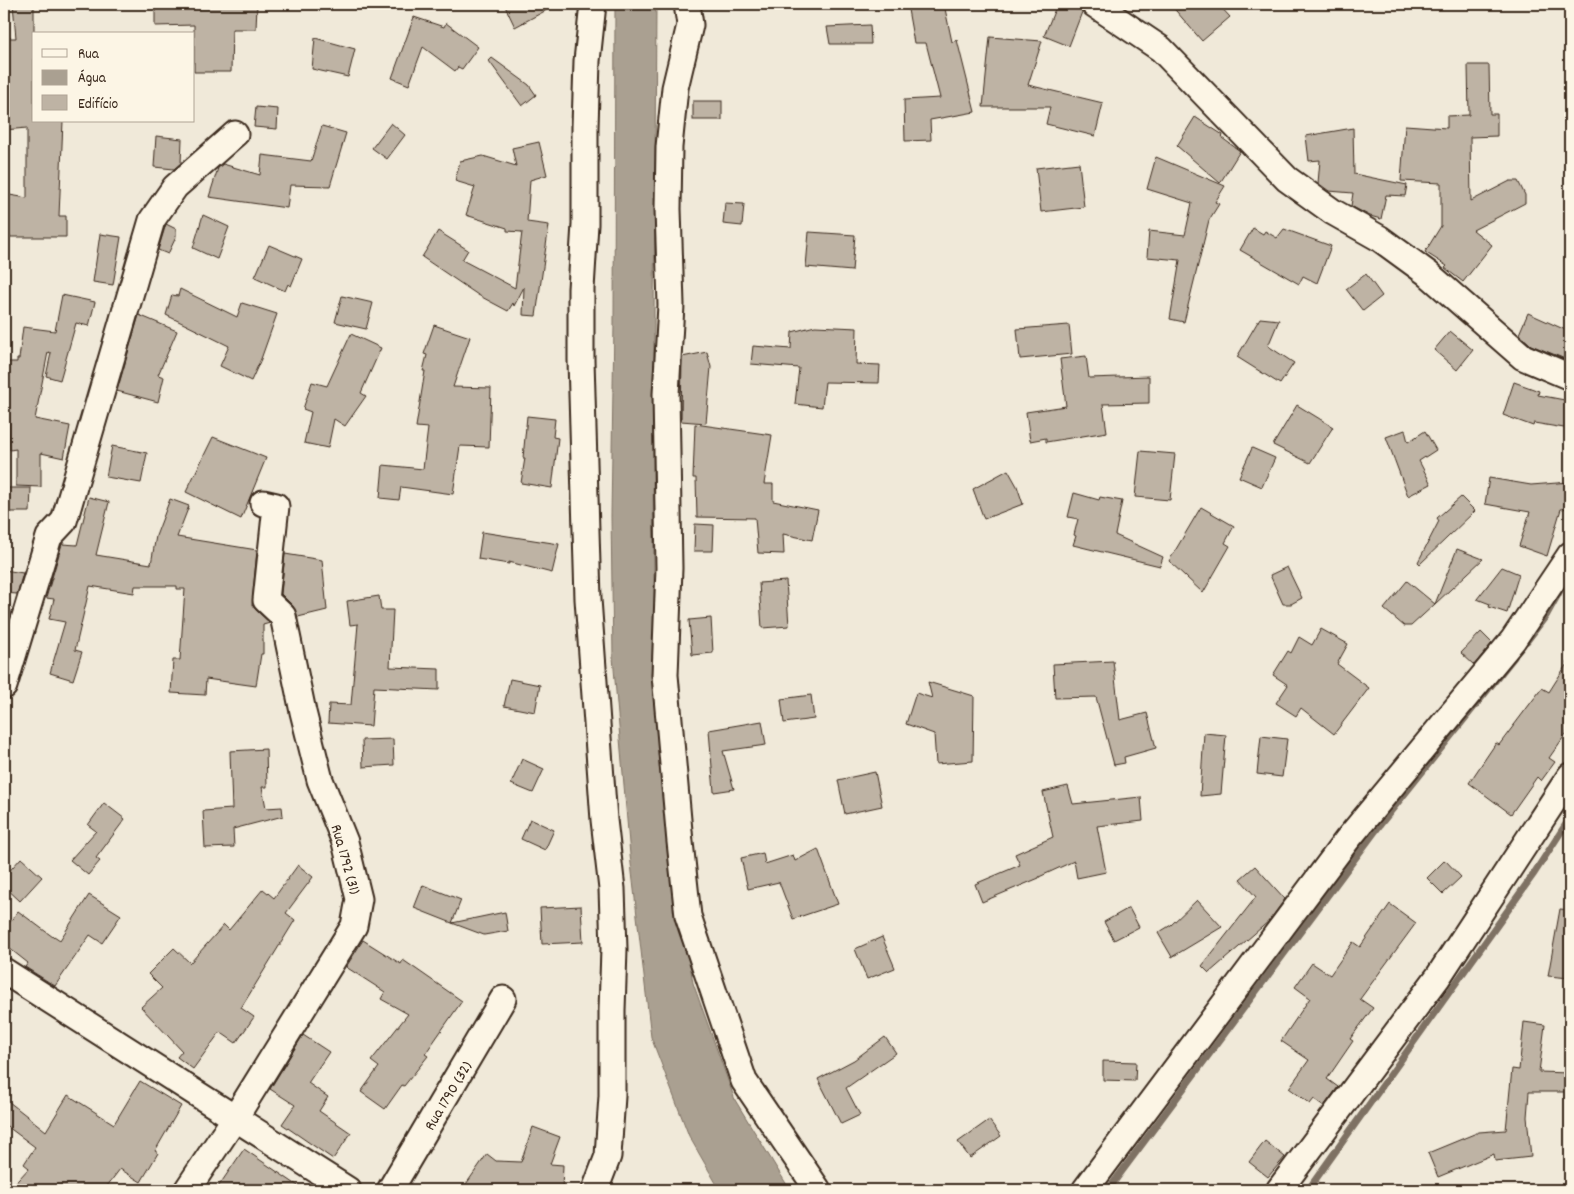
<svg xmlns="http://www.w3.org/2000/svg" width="1574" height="1194" viewBox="0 0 1574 1194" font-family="Dekko,sans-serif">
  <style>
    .water { fill: #aaa091; stroke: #7e7163 }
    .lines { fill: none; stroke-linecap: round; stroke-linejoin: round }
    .stream { stroke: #7e7163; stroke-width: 7 }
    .building { fill: #beb3a4; stroke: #3b2a1e }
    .minor-casing { stroke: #3b2a1e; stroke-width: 29 }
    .minor { stroke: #fcf5e5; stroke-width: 25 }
    .labels { text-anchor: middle; stroke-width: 5; stroke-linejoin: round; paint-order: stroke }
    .street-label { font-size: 16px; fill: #3b2a1e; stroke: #fcf5e5 }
  </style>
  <rect width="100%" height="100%" fill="#f0e9d9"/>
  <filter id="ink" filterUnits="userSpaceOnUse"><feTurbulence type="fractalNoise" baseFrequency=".02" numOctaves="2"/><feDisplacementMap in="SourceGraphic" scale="10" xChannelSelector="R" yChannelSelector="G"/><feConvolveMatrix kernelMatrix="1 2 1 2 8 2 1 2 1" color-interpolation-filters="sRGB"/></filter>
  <g filter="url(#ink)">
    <!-- water -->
    <polygon class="water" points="615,4 656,4 653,480 655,676 667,821 693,983 735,1100 790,1190 720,1190 689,1136 651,1037 630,855 613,657 611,516 614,324"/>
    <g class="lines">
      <!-- stream -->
      <g class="stream">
        <polyline points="1527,641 1546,616 1561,589"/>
        <polyline points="1108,1190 1383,821 1514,657"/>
        <polyline points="1308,1190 1533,875 1570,818"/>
      </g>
    </g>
    <!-- building -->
    <g class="building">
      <polygon points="13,4 34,4 34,121 63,121 59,216 66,216 66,237 4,237 4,194 27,198 27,128 4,130 4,45 6,45 6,38 16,38"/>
      <polygon points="155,4 257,4 256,29 232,29 231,72 194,72 194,25 155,26"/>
      <polygon points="504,4 558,4 515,27"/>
      <polygon points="907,4 944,4 952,42 957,40 975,112 930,120 931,140 905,141 904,100 940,98 926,43 914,43"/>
      <polygon points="1057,4 1080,4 1082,12 1069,46 1044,36"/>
      <polygon points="1170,4 1218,4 1230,17 1202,41"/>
      <polygon points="414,17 444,27 446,23 478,47 462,69 458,67 455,71 423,47 409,85 392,78"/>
      <polygon points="870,25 871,44 830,44 827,27"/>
      <polygon points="990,37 1042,41 1028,85 1103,103 1095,136 1046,124 1050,107 983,107"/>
      <polygon points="315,38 355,49 348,77 312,69"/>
      <polygon points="492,58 529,85 536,95 522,106 489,61"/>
      <polygon points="1468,65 1489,65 1490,114 1497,114 1497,136 1470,137 1471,201 1510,181 1518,181 1525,195 1525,203 1473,230 1492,245 1463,282 1445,268 1447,266 1425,252 1441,226 1441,183 1401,181 1405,125 1447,128 1447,116 1469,115"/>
      <rect x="693" y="101" width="29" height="19"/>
      <polygon points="256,107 278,109 277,129 254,127"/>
      <polygon points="1195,117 1223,135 1222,138 1240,151 1220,183 1177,146"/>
      <polygon points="391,123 405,135 387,159 372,148"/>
      <polygon points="322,126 346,133 330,186 290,185 287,208 209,197 218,168 223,164 260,175 262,155 311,161"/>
      <polygon points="1353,128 1354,174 1407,185 1405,196 1386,195 1381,219 1370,216 1351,206 1353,193 1329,191 1318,183 1320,160 1309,161 1306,136"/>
      <polygon points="156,136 182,139 181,163 174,169 154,167"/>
      <polygon points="539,142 547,175 530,180 527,222 549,225 536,316 523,315 524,287 514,306 513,303 508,311 478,295 422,257 438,231 468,250 462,260 515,288 522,232 507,231 507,228 466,215 475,187 455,181 460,161 483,156 516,166 512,148"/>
      <polygon points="1156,157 1225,186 1215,202 1219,204 1209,220 1184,322 1170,319 1180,260 1147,257 1149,231 1185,235 1192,203 1147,189"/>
      <polygon points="1079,163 1084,207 1041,212 1036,168"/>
      <polygon points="725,203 744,204 742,226 723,224"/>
      <polygon points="203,215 229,227 217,259 193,248"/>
      <polygon points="166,224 176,229 176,237 168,254 158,250"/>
      <polygon points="1253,228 1263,234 1265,231 1277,238 1284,229 1331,246 1317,283 1303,276 1299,284 1240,250"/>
      <polygon points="809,232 855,235 852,271 806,267"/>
      <polygon points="100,234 121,237 113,285 93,282"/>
      <polygon points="269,245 302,259 291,286 288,284 285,291 255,277"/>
      <polygon points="1366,274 1382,296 1363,311 1346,289"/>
      <polygon points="180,289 237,317 242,303 277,314 261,359 251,381 220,366 229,346 166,315 172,295 178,296"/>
      <polygon points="62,295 95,302 89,326 76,323 60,380 46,376 51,353 48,352 35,419 70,426 64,458 41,453 41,487 16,486 16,449 10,450 8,398 4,398 4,362 17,362 17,359 19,359 23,327 55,331"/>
      <polygon points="342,296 373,303 366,329 335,322"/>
      <polygon points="1528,313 1570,332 1570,361 1531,345 1519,334"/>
      <polygon points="139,315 177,331 158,375 164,377 158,402 117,391"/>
      <polygon points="1260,318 1279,320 1268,346 1294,363 1280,384 1237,357"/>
      <polygon points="434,325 470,337 453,387 491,388 489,447 460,446 453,494 401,487 399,500 380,498 383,465 423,469 428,428 416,427 425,371 423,371 427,355 424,354"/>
      <polygon points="1069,325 1072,354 1020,359 1017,329"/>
      <polygon points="815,326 857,328 856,364 880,365 879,383 825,382 822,407 795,404 799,368 751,364 753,346 791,349 792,332"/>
      <polygon points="1450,331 1473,350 1457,370 1434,350"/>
      <polygon points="351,334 381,348 361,393 366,396 345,426 334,419 328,448 304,443 311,412 303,409 312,382 327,386"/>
      <polygon points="707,352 711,367 706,423 681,421 682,357"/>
      <polygon points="1086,356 1089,378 1149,376 1149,403 1103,404 1107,432 1046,442 1046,438 1030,441 1026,412 1066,406 1060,359"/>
      <polygon points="1514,382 1539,391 1538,395 1570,401 1570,429 1534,423 1533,426 1503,415"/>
      <polygon points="1297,405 1333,427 1310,463 1273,445"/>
      <polygon points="527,416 555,419 553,437 558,438 552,488 521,483 525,458 523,458"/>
      <polygon points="695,424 772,435 764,484 773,484 773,501 818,510 812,540 783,534 784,554 758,553 755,518 697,517 696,478 693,478"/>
      <polygon points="1405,430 1408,442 1425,431 1436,450 1419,461 1431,484 1408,496 1386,437"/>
      <polygon points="213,437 266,458 241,519 186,492"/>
      <polygon points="112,446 147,453 141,483 106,477"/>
      <polygon points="1252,448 1275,458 1262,487 1239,477"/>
      <polygon points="1140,451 1175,454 1170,500 1135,497"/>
      <polygon points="1008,470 1017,486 1023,504 984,519 973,489"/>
      <polygon points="1489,478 1531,485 1570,482 1570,508 1561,509 1547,556 1519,546 1530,512 1485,504"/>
      <polygon points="4,488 31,488 30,512 4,512"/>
      <polygon points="1074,493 1099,500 1100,497 1122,501 1115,535 1163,557 1160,566 1073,545 1076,536 1074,535 1078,519 1068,517"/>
      <polygon points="89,497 109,502 96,555 151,564 156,536 170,499 189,506 177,537 257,550 252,605 256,610 270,623 263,625 263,654 261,654 256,686 206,679 205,695 171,693 173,660 180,660 185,589 177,589 177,586 135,586 134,593 90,586 75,650 82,652 73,680 50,673 65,622 49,619 54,599 46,598 62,544 77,545"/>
      <polygon points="1461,497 1475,511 1420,564 1418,562 1439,521 1437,518"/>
      <polygon points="1201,507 1234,526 1225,543 1230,546 1203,593 1169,561"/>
      <polygon points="695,524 714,525 713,551 694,551"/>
      <polygon points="482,532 559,544 552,573 509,562 509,564 478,559"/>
      <polygon points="1457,549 1483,559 1435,604"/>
      <polygon points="285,554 322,560 327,610 298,617 293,606 281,594"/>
      <polygon points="1287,567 1302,598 1291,604 1283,604 1270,575"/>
      <polygon points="1502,567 1519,574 1507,613 1489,607 1490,604 1477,599"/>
      <polygon points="4,570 23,573 17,594 4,593"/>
      <polygon points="786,581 789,626 762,628 759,583"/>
      <polygon points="1407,581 1435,604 1411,626 1404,626 1384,609"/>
      <polygon points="379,596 381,610 393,610 390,667 439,669 439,690 374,687 371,726 328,723 329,704 351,705 358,624 350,625 347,601"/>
      <polygon points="711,618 713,653 692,655 689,620"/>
      <polygon points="1321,629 1348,644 1337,664 1369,688 1334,734 1301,708 1296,716 1276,703 1288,685 1273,675 1288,651 1291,653 1299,637 1312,645"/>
      <polygon points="1481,632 1492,643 1474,665 1461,653"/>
      <polygon points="1570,659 1570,728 1549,758 1555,762 1541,781 1537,777 1511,814 1469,783 1496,743 1499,745 1542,688 1549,692"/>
      <polygon points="1113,661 1120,720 1147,713 1156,748 1124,757 1125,763 1114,765 1096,697 1055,698 1053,664"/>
      <polygon points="510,679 540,685 535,712 504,706"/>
      <polygon points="928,682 974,696 973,761 936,764 934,734 906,724 916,693 932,698"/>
      <polygon points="811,695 814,719 784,723 781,699"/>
      <polygon points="762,721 766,745 723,751 734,789 714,792 709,730"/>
      <polygon points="1204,733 1226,735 1221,794 1200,796"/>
      <polygon points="1261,736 1287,739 1282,777 1257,774"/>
      <polygon points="393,739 394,765 363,767 362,740"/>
      <polygon points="266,749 267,787 262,787 266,808 282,807 283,816 233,829 234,847 205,848 203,811 232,809 230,751"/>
      <polygon points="522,759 544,769 533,793 511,784"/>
      <polygon points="875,772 882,806 845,814 838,780"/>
      <polygon points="1068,786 1073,804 1141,797 1143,821 1097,826 1106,872 1077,878 1074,861 1039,877 1039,878 982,902 975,884 1020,865 1015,854 1053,837 1043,792"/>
      <polygon points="104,803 125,819 96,858 100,861 88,875 70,860 96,831 88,825"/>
      <polygon points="530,819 554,830 545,850 521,839"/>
      <polygon points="818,849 838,904 793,919 779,882 748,889 741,858 763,853 765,864 793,855 795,861"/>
      <polygon points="21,858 42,877 20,901 4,886 4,877"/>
      <polygon points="1445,860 1461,877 1443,894 1427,878"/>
      <polygon points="298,865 313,877 286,913 295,920 241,1008 254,1017 236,1043 220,1032 193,1069 177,1057 182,1051 141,1007 162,988 148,974 174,948 190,963 224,925 229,930 263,889 274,898"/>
      <polygon points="1255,866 1285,899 1269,921 1209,973 1202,966 1256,897 1240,879"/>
      <polygon points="423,885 461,900 452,923 414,908"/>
      <polygon points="89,895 121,915 102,943 90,935 55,986 25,967 28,963 4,944 4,930 18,911 53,937 54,936 60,940"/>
      <polygon points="1197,900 1222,927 1172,957 1158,933 1171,925"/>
      <polygon points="1390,904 1416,923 1360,999 1373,1008 1350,1039 1353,1041 1327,1079 1338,1087 1324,1106 1314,1099 1310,1104 1289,1088 1309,1060 1281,1041 1310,998 1295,987 1312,963 1330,975 1353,942 1360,947"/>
      <polygon points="581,906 583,942 542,944 540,908"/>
      <polygon points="1129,908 1139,927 1114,940 1104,922"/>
      <polygon points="1560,909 1570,910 1570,978 1548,976"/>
      <polygon points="505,912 508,931 484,935 452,923"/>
      <polygon points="882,937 895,968 867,979 855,949"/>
      <polygon points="363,940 401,964 403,960 462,1001 425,1054 428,1056 404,1086 402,1085 385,1109 361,1092 379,1067 371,1061 408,1014 381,999 385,992 346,967"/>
      <polygon points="1524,1022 1545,1025 1539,1072 1569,1073 1568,1092 1529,1092 1527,1117 1531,1157 1495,1161 1494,1154 1438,1177 1428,1153 1479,1132 1506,1130 1512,1069 1519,1070"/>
      <polygon points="303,1035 329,1052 308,1083 328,1097 319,1111 351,1133 333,1159 282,1124 295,1105 270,1089"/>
      <polygon points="885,1037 896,1053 846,1088 860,1115 841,1124 818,1079 854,1060"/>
      <polygon points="1103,1061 1136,1062 1135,1081 1103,1080"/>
      <polygon points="140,1081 181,1106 155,1151 158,1153 141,1182 120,1169 104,1190 9,1190 29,1168 24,1164 35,1147 4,1124 4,1098 46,1131 68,1095 114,1124"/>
      <polygon points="989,1120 1001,1136 970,1158 958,1142"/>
      <polygon points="533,1127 560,1137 550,1164 563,1165 562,1190 462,1190 487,1154 496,1161 521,1162"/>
      <polygon points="1265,1141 1285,1157 1268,1177 1249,1162"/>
      <polygon points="244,1149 304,1190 216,1190"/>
    </g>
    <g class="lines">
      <defs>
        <g id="minor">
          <polyline points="593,4 587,61 585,127 585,224 581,289 581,360 588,599 604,820 612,889 614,949 612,1010 612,1096 608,1156 595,1190"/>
          <polyline points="687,4 690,25 675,88 669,147 668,209 671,305 666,394 669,568 665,675 680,842 688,916 744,1081 818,1190"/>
          <polyline points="1094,4 1161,49 1287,179 1333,212 1379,238 1427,273 1523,357 1570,377"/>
          <polyline points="4,686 49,537 64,521 152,220 175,187 235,134"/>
          <polyline points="4,971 348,1190"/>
          <polyline points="187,1190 235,1118 354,926 359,899 345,842 320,780 303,712 283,616 266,600 276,506 263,503"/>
          <polyline points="390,1190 503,999"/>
          <polyline points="1085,1190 1347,840 1513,640 1570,555"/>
          <polyline points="1279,1190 1438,977 1570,776"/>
        </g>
      </defs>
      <!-- minor casing -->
      <use href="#minor" class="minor-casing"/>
      <!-- minor -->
      <use href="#minor" class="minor"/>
    </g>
  </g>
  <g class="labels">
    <!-- street labels -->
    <g class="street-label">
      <text transform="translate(347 859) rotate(74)" y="6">Rua 1792 (31)</text>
      <text transform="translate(447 1095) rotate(-59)" y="6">Rua 1790 (32)</text>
    </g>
  </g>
  <!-- margin -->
  <rect width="1574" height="1194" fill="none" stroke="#fcf5e5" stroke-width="20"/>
  <rect x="10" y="10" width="1554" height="1174" fill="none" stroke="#3b2a1e" stroke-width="2" filter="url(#ink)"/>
  <!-- legend -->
  <rect x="32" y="32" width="162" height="90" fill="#fcf5e5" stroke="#afa495"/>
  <rect x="42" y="49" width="25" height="8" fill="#fcf5e5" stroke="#afa495"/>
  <text x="78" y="58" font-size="15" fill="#3b2a1e">Rua</text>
  <rect x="42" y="70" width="25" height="15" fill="#aaa091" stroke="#afa495"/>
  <text x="78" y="82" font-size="15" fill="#3b2a1e">Água</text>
  <rect x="42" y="95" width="25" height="15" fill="#beb3a4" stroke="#afa495"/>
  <text x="78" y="108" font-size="15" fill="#3b2a1e">Edifício</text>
</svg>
